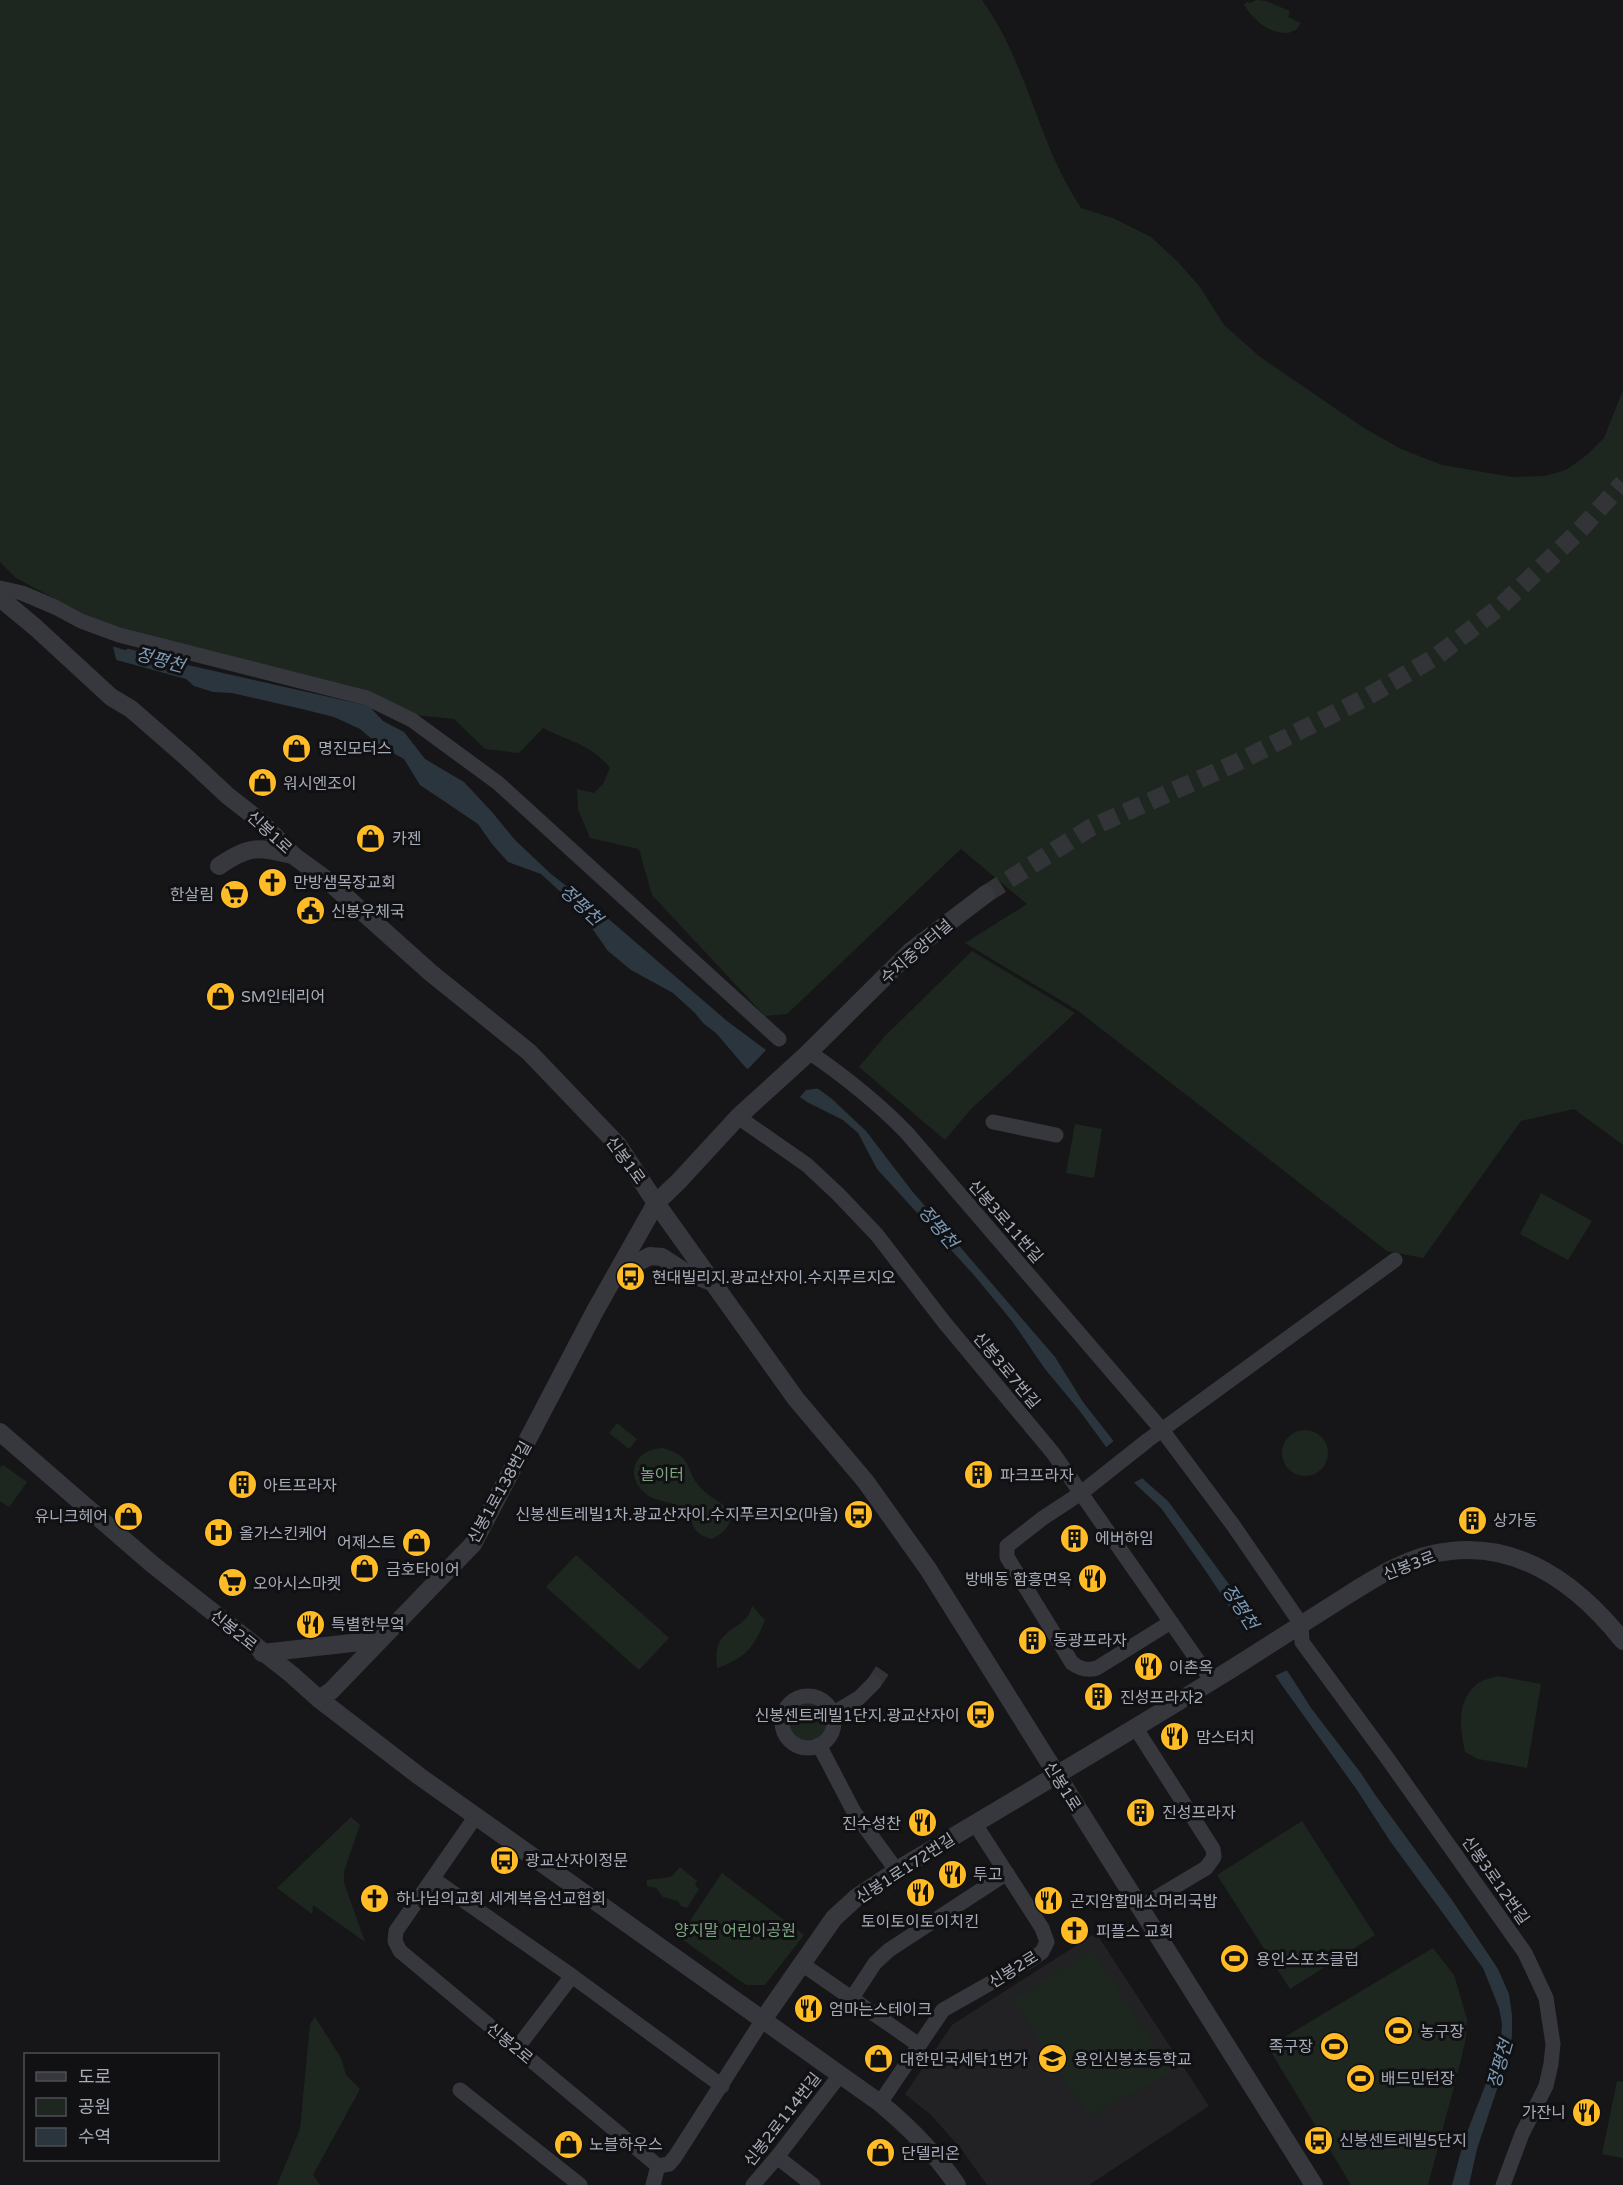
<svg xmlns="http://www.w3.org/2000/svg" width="1623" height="2185" viewBox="0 0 1623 2185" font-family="'Varela Round','Noto Sans KR',sans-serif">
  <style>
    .built { fill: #222225 }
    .green { fill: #1d271f }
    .water { fill: #2b353d }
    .pier { fill: #161618 }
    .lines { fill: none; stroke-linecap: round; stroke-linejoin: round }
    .stream { stroke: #2b353d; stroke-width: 4.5 }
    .minor-tunnel { stroke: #333438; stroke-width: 15; stroke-dasharray: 15 8; stroke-linecap: butt }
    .tertiary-tunnel { stroke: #333438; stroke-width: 18; stroke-dasharray: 18 9; stroke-linecap: butt }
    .minor { stroke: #37383e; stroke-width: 15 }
    .tertiary { stroke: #37383e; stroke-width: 18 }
    .labels { text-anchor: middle; stroke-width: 6; stroke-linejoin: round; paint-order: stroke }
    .poi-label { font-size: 16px; fill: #a7acb9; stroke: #111113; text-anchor: start }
    .street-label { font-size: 16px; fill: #a7acb9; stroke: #111113 }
    .park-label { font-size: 16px; fill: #7ca680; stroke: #111113 }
    .water-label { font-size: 18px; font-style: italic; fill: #7b9ab7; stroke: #111113 }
  </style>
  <rect width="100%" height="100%" fill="#161618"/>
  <!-- built -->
  <polygon class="built" points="1096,1933 1209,2106 1089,2185 987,2185 962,2150 931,2115 905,2094 952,2025"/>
  <!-- green -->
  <g class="green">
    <path d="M0,0H982C1011,40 1026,88 1044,134C1054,160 1066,185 1081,208L1113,218L1151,237L1178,262L1200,287L1224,325L1260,357L1364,428L1401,449L1442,465L1512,477L1545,476L1566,470L1588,454L1604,438L1623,390V1145L1574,1109L1521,1121L1423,1258L1387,1251L1077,1010L965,943L1027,904L961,849L787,1014L765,1016L652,895L639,849L590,838L578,809L577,789L594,793L603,784L610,768C591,744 569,742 543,728L519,753L485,749L454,719L414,715L104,625L16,578L0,562Z"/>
    <path d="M1256,0L1266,1L1290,11L1288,17L1301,23L1296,30L1288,33C1267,33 1255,21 1244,5L1247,2L1250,3Z"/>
    <polygon points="972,951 1075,1013 970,1110 945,1140 859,1067 884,1037"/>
    <polygon points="1075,1124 1102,1129 1094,1178 1066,1173"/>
    <polygon points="1541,1193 1592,1221 1568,1260 1520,1234"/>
    <polygon points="617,1423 637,1439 629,1449 609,1433"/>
    <circle cx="1305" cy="1453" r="23"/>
    <path d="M663,1448C695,1457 684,1471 701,1488C710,1498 723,1502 731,1513C732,1526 723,1533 712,1539C688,1533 697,1522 684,1510C673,1500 656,1503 645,1493C623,1474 636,1449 663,1448Z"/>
    <polygon points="3,1465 27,1482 9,1507 0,1501 0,1468"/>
    <polygon points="576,1555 669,1638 639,1670 546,1587"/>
    <path d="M752,1606L765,1620C755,1646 745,1659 717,1668C711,1623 746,1634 752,1606Z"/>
    <path d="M1498,1676L1541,1684L1527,1768L1478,1759L1465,1752C1460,1729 1456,1702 1476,1685C1481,1680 1491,1678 1498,1676Z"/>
    <circle cx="808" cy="1722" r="24"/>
    <polygon points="351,1817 360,1825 344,1871 344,1883 365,1942 313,1905 312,1914 277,1888"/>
    <polygon points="1302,1821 1375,1935 1290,1989 1217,1875"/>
    <polygon points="680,1867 697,1881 695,1885 699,1889 687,1908 681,1906 678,1901 663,1897 656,1888 647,1886 647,1880 671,1877"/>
    <polygon points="722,1873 804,1935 765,1985 746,1985 679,1937"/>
    <polygon points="1433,1948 1454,1975 1467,2019 1466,2037 1460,2064 1428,2185 1351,2185 1268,2047"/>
    <polygon points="1092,1949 1172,2073 1089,2117 1013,2000"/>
    <polygon points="315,2017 341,2058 346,2075 360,2089 313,2175 320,2185 277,2185 300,2129 310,2024"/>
    <polygon points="1617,2081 1623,2082 1623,2158 1602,2154"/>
  </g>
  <!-- water -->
  <polygon class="water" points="0,613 135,653 369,706 383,721 404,732 425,759 464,782 492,812 515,840 551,874 611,921 727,1021 832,1099 866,1131 912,1191 1055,1357 1083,1402 1144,1480 1168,1501 1253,1617 1311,1708 1360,1772 1376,1796 1452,1900 1498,1969 1509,1994 1512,2015 1512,2036 1509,2053 1477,2149 1469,2185 1452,2185 1464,2140 1497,2055 1501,2039 1502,2024 1499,2008 1483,1968 1390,1841 1357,1790 1281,1684 1203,1567 1161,1508 1128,1477 1079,1410 1045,1369 1012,1321 973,1274 877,1169 858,1133 843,1120 807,1102 784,1086 746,1068 716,1033 704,1024 694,1012 673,993 631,970 608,951 577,907 541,874 508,862 492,844 478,824 420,785 404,759 380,746 360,729 334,717 306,710 232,693 213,692 194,686 186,679 0,628"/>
  <!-- pier -->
  <g class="pier">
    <polygon points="0,610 112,643 117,663 0,631"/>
    <polygon points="768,1048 822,1088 806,1090 797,1100 782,1088 746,1071"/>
    <polygon points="1116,1439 1145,1477 1131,1484 1126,1479 1104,1449"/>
    <polygon points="1256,1617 1290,1669 1272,1677 1240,1630"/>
  </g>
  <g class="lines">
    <!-- stream -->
    <polyline class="stream" points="128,651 152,657"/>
    <!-- minor-tunnel -->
    <polyline class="minor-tunnel" points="874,1683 884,1668"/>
    <!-- tertiary-tunnel -->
    <polyline class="tertiary-tunnel" points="986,894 1090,828 1236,763 1367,697 1437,656 1502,605 1579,531 1623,483"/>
    <!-- minor -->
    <g class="minor">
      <polyline points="0,588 22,593 55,607 81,621 119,635 367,698 412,720 498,783 779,1039"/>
      <path d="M809,1052C844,1076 877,1102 907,1133L1162,1430L1233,1525L1301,1624L1302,1642L1385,1755L1525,1953L1546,1998L1553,2044L1551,2064L1546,2086L1522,2134L1503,2185"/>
      <polyline points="738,1117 807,1165 839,1195 877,1235 944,1322 1053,1453 1212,1681"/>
      <polyline points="993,1122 1056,1135"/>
      <path d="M1171,1622L1097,1668C1087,1671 1080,1669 1072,1663L1007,1557V1546L1043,1518L1081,1493L1148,1440L1395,1260"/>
      <circle cx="808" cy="1722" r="26"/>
      <polyline points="832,1714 859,1698 874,1683"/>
      <polyline points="1135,1727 1213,1849 1214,1857 1206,1868 1139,1908"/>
      <polyline points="819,1745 854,1812 897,1871"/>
      <polyline points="476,1816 396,1931 395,1941 400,1951 658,2166 669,2164 675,2157 762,2021"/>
      <polyline points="433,1879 572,1976 722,2086"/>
      <polyline points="802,1964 919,2045"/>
      <polyline points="852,1998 875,1963 889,1950 1007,1873"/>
      <polyline points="517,2048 572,1976"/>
      <polyline points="460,2090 580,2185"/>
      <polyline points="880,2103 943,2010 1029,1961 1042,1952 1047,1942 1042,1928 975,1824"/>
      <polyline points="777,2157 813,2185"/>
      <polyline points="653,2185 658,2166"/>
      <polyline points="753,2185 777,2157 840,2075"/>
    </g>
    <!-- tertiary -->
    <g class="tertiary">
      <polyline points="0,598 35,627 111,697 131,709 185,756 228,796 260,821 294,856 327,880 431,973 529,1052 618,1145 656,1203 796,1399 866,1482 928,1569 1314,2185"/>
      <path d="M219,866C250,845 257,847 293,855"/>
      <polyline points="617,1273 650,1256 662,1257 685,1272 712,1282"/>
      <path d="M0,1432L152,1564L291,1674L319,1699L419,1776L880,2103C909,2127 935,2153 957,2185"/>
      <polyline points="262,1653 379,1640"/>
      <polyline points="319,1699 331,1691 473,1544 595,1311 656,1203 679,1181 738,1117 805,1056 911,951 986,894"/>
      <path d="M762,2021L834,1918L857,1897L902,1867C1013,1801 1123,1736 1233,1668C1266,1647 1299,1626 1332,1605C1369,1582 1406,1555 1451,1551C1524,1543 1580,1587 1623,1641"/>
    </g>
  </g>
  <!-- icons -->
  <defs>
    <symbol id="shop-disc" viewBox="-11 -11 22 22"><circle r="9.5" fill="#ffbc27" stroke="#111113"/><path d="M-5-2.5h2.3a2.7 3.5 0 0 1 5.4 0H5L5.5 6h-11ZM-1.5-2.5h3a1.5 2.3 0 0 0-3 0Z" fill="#111"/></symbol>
    <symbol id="church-disc" viewBox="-11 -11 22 22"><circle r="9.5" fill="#ffbc27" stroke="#111113"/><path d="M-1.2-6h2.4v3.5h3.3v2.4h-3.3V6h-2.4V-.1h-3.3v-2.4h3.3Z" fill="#111"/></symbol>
    <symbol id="supermarket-disc" viewBox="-11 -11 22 22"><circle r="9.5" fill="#ffbc27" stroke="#111113"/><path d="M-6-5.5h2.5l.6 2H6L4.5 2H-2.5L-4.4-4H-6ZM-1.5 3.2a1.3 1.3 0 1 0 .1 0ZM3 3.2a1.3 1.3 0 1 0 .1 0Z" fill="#111"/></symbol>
    <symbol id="civic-disc" viewBox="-11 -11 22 22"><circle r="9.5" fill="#ffbc27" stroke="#111113"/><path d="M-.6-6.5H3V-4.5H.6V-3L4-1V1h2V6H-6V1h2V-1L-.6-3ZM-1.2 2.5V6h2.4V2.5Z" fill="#111"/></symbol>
    <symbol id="bus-disc" viewBox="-11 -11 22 22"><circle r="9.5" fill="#ffbc27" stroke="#111113"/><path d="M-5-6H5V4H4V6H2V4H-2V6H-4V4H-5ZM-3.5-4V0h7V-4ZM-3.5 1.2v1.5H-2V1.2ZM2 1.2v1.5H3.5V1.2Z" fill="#111"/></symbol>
    <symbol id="building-disc" viewBox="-11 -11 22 22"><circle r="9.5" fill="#ffbc27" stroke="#111113"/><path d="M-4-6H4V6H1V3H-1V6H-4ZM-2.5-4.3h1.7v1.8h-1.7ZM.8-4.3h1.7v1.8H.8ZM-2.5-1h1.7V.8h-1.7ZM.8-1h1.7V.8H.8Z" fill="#111"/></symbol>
    <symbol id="hospital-disc" viewBox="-11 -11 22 22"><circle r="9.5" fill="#ffbc27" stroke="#111113"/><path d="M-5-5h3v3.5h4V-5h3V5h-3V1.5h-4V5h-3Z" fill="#111"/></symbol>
    <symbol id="restaurant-disc" viewBox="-11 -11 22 22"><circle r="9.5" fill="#ffbc27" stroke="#111113"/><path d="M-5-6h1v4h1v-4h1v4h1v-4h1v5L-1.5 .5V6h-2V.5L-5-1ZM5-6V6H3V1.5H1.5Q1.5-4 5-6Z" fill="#111"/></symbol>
    <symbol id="stadium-disc" viewBox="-11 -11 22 22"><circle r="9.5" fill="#ffbc27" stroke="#111113"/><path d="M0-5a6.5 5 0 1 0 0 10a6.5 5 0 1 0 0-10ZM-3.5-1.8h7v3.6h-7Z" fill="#111"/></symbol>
    <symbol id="school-disc" viewBox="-11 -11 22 22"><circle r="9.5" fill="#ffbc27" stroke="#111113"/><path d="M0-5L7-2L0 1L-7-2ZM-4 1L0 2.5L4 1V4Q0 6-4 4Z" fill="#111"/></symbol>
  </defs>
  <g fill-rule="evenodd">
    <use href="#shop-disc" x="280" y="732" width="33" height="33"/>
    <use href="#shop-disc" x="246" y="766" width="33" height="33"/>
    <use href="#shop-disc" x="354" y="822" width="33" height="33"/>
    <use href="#church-disc" x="256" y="866" width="33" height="33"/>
    <use href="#supermarket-disc" x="218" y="878" width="33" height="33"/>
    <use href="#civic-disc" x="294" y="894" width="33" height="33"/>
    <use href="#shop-disc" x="204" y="980" width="33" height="33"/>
    <use href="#bus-disc" x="614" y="1260" width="33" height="33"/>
    <use href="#building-disc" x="962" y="1458" width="33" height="33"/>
    <use href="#building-disc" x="226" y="1468" width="33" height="33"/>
    <use href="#bus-disc" x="842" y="1498" width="33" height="33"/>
    <use href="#shop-disc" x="112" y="1500" width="33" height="33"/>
    <use href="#building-disc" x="1456" y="1504" width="33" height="33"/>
    <use href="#hospital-disc" x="202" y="1516" width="33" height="33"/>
    <use href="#building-disc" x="1058" y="1522" width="33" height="33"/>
    <use href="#shop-disc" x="400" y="1526" width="33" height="33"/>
    <use href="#shop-disc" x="348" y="1552" width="33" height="33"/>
    <use href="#restaurant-disc" x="1076" y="1562" width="33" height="33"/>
    <use href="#supermarket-disc" x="216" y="1566" width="33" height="33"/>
    <use href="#restaurant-disc" x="294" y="1608" width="33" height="33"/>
    <use href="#building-disc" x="1016" y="1624" width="33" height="33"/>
    <use href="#restaurant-disc" x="1132" y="1650" width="33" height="33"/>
    <use href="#building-disc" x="1082" y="1680" width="33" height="33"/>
    <use href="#bus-disc" x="964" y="1698" width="33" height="33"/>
    <use href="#restaurant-disc" x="1158" y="1720" width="33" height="33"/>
    <use href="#building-disc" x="1124" y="1796" width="33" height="33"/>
    <use href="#restaurant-disc" x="906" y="1806" width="33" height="33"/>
    <use href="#bus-disc" x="488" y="1844" width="33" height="33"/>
    <use href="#restaurant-disc" x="936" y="1858" width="33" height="33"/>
    <use href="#restaurant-disc" x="904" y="1876" width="33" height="33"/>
    <use href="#church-disc" x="358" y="1882" width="33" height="33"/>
    <use href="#restaurant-disc" x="1032" y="1884" width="33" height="33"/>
    <use href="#church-disc" x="1058" y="1914" width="33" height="33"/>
    <use href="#stadium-disc" x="1218" y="1942" width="33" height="33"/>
    <use href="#restaurant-disc" x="792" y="1992" width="33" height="33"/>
    <use href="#stadium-disc" x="1382" y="2014" width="33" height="33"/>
    <use href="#stadium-disc" x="1318" y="2030" width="33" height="33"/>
    <use href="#shop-disc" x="862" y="2042" width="33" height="33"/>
    <use href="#school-disc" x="1036" y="2042" width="33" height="33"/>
    <use href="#stadium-disc" x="1344" y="2062" width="33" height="33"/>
    <use href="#restaurant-disc" x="1570" y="2096" width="33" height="33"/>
    <use href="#bus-disc" x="1302" y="2124" width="33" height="33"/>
    <use href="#shop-disc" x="552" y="2128" width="33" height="33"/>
    <use href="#shop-disc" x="864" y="2136" width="33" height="33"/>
  </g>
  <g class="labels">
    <!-- poi labels -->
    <g class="poi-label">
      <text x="318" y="754">명진모터스</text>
      <text x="283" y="789">워시엔조이</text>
      <text x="392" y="844">카젠</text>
      <text x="293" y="888">만방샘목장교회</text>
      <text x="214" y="900" text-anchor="end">한살림</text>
      <text x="331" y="917">신봉우체국</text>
      <text x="241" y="1002">SM인테리어</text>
      <text x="652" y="1283">현대빌리지.광교산자이.수지푸르지오</text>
      <text x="1000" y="1481">파크프라자</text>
      <text x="263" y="1491">아트프라자</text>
      <text x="838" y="1520" text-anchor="end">신봉센트레빌1차.광교산자이.수지푸르지오(마을)</text>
      <text x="108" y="1522" text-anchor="end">유니크헤어</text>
      <text x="1493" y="1526">상가동</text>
      <text x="239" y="1539">올가스킨케어</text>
      <text x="1095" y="1544">에버하임</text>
      <text x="396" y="1548" text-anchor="end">어제스트</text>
      <text x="386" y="1575">금호타이어</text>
      <text x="1072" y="1585" text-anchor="end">방배동 함흥면옥</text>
      <text x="253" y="1589">오아시스마켓</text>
      <text x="331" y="1630">특별한부엌</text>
      <text x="1053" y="1646">동광프라자</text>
      <text x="1169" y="1673">이촌옥</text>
      <text x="1120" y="1703">진성프라자2</text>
      <text x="960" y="1721" text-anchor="end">신봉센트레빌1단지.광교산자이</text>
      <text x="1196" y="1743">맘스터치</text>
      <text x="1162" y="1818">진성프라자</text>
      <text x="901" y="1829" text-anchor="end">진수성찬</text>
      <text x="525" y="1866">광교산자이정문</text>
      <text x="973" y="1880">투고</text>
      <text x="396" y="1904">하나님의교회 세계복음선교협회</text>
      <text x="1070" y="1907">곤지암할매소머리국밥</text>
      <text x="920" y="1927" text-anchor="middle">토이토이토이치킨</text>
      <text x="1096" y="1937">피플스 교회</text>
      <text x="1256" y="1965">용인스포츠클럽</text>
      <text x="829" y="2015">엄마는스테이크</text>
      <text x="1420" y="2037">농구장</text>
      <text x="1313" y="2052" text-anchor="end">족구장</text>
      <text x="900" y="2065">대한민국세탁1번가</text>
      <text x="1074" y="2065">용인신봉초등학교</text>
      <text x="1381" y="2084">배드민턴장</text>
      <text x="1566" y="2118" text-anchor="end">가잔니</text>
      <text x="1339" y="2146">신봉센트레빌5단지</text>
      <text x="589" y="2150">노블하우스</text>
      <text x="901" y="2159">단델리온</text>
    </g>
    <!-- street labels -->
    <g class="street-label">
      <text transform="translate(270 832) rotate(43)" y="6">신봉1로</text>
      <text transform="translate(916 951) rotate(-41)" y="6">수지중앙터널</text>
      <text transform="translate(626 1160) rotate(54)" y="6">신봉1로</text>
      <text transform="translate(1006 1221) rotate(49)" y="6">신봉3로11번길</text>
      <text transform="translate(1007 1370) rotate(50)" y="6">신봉3로7번길</text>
      <text transform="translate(499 1492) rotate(-61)" y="6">신봉1로138번길</text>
      <text transform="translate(1409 1565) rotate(-21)" y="6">신봉3로</text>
      <text transform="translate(234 1630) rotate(39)" y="6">신봉2로</text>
      <text transform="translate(1063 1786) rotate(58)" y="6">신봉1로</text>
      <text transform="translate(905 1868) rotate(-33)" y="6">신봉1로172번길</text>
      <text transform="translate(1496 1880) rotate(55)" y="6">신봉3로12번길</text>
      <text transform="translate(1013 1969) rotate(-32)" y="6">신봉2로</text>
      <text transform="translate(510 2043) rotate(40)" y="6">신봉2로</text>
      <text transform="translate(782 2119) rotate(-52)" y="6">신봉2로114번길</text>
    </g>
    <!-- park labels -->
    <g class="park-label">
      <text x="662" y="1480">놀이터</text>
      <text x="735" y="1936">양지말 어린이공원</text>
    </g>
    <!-- water labels -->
    <g class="water-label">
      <text transform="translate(160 660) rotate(15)" y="6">정평천</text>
      <text transform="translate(581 905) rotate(43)" y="6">정평천</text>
      <text transform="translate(938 1227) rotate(50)" y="6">정평천</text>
      <text transform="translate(1240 1607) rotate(57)" y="6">정평천</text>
      <text transform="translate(1500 2064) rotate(-74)" y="6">정평천</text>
    </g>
  </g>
  <!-- legend -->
  <rect x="24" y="2053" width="195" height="108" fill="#111113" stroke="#4d4f55" stroke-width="1.5"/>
  <rect x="36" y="2072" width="30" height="9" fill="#37383e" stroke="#4d4f55" stroke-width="1.5"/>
  <text x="78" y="2083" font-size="18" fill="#a7acb9">도로</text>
  <rect x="36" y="2098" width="30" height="18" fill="#1d271f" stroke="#4d4f55" stroke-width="1.5"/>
  <text x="78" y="2113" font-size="18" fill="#a7acb9">공원</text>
  <rect x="36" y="2128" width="30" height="18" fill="#2b353d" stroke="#4d4f55" stroke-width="1.5"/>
  <text x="78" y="2143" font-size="18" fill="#a7acb9">수역</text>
</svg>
